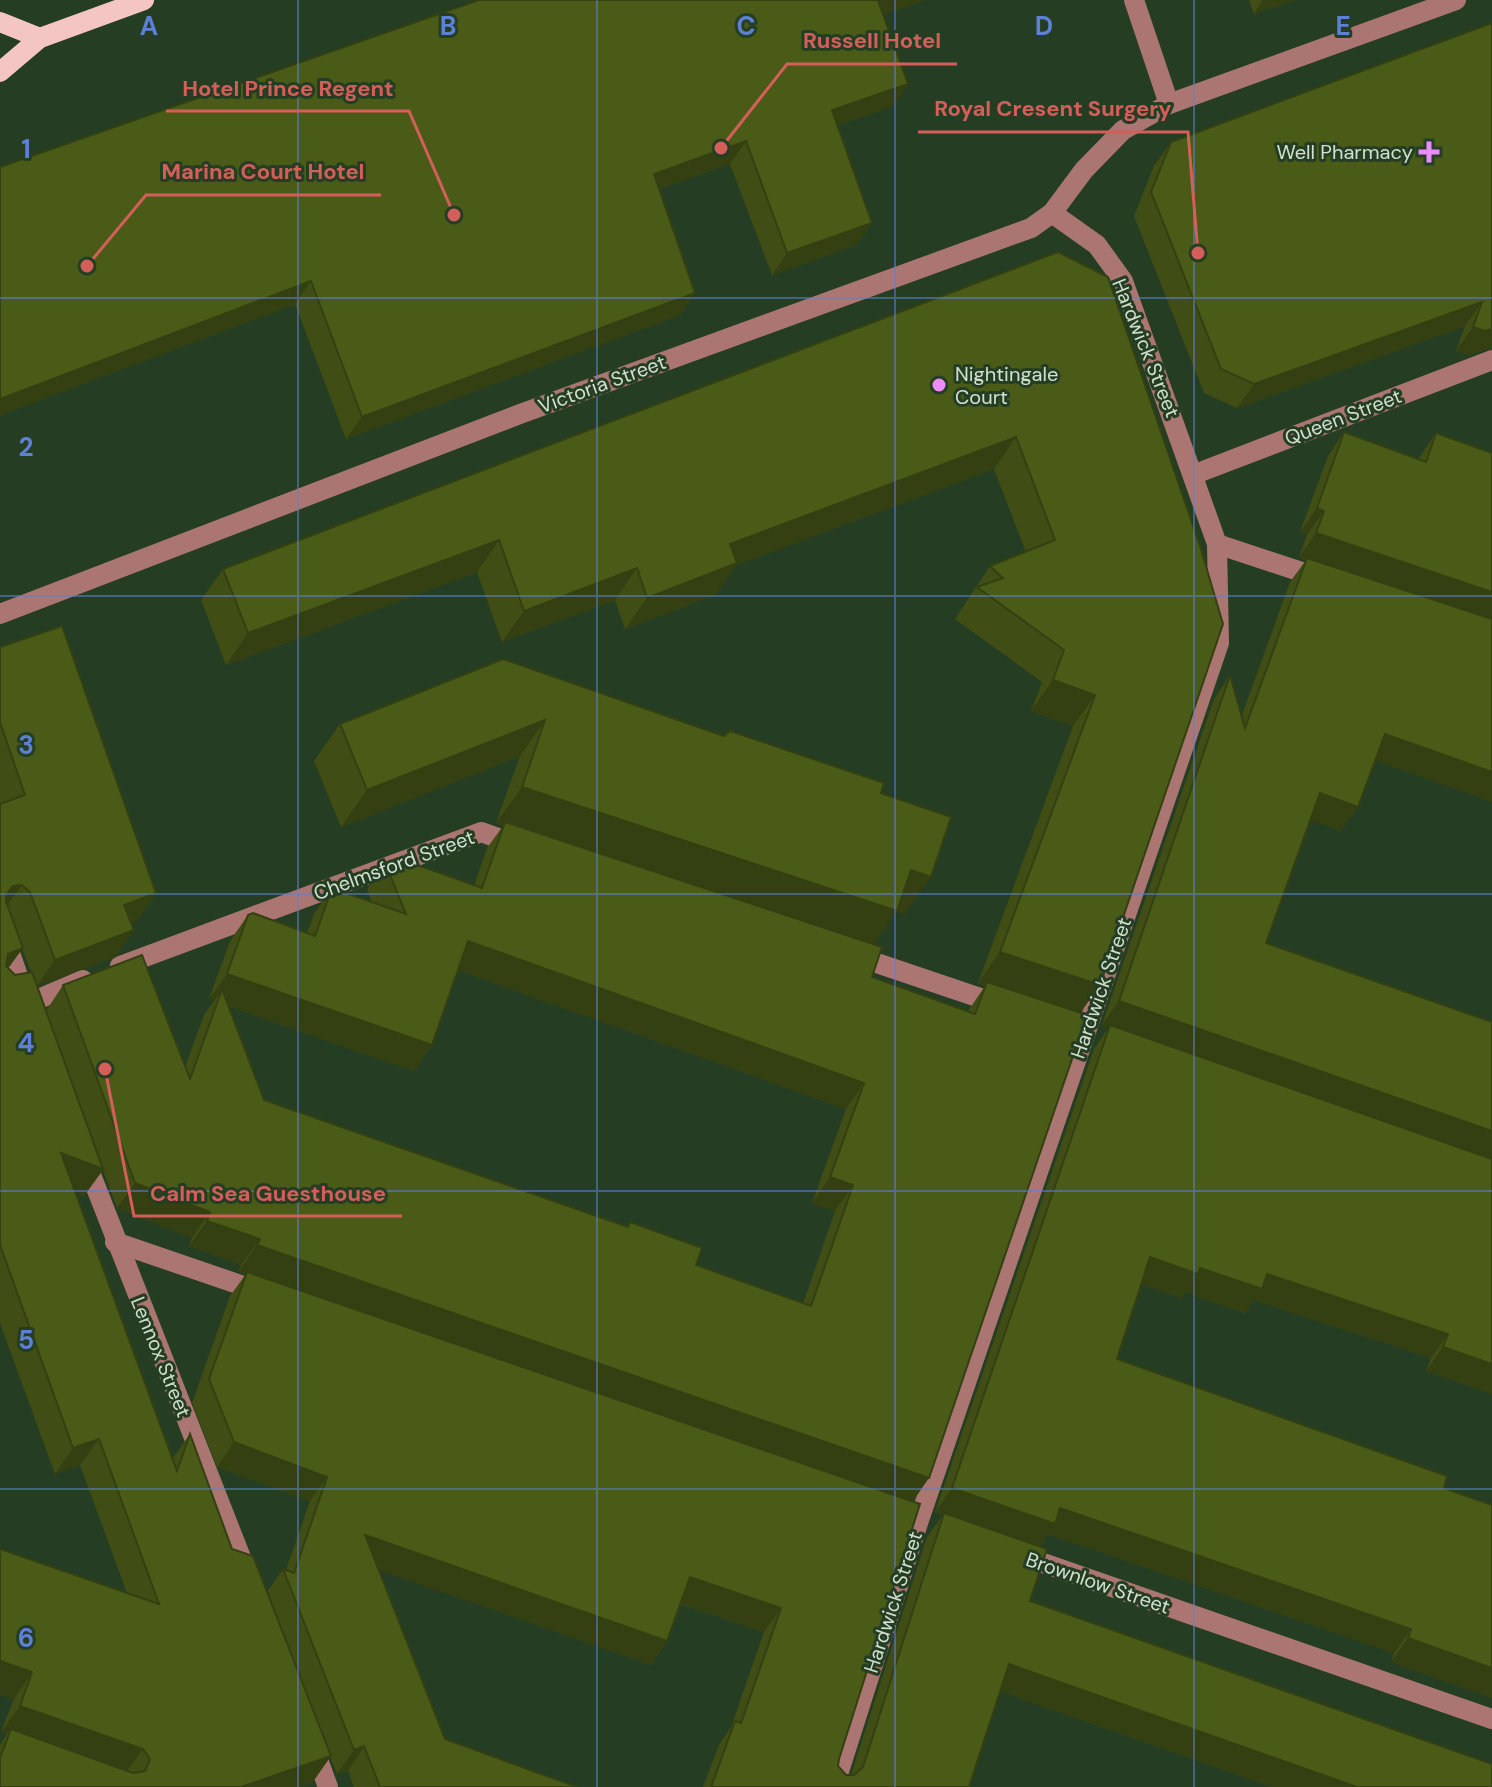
<svg xmlns="http://www.w3.org/2000/svg" width="1492" height="1787" viewBox="0 0 1492 1787" font-family="'DM Sans',sans-serif">
  <style>
    .lines { fill: none; stroke-linecap: round; stroke-linejoin: round }
    .minor { stroke: #ab7572; stroke-width: 20 }
    .major { stroke: #f4c6c3; stroke-width: 20 }
    .wall { fill: #404e15; fill-rule: evenodd }
    .shaded-wall { fill: #344011 }
    .building { fill: #4a5b18; stroke: #344011; stroke-width: 2 }
    .grid { fill: none; stroke: #5c81d5; stroke-width: 2; stroke-opacity: 0.55 }
    .poi-dot { fill: #ec8cfa; stroke: #253e23; stroke-width: 3 }
    .labels { text-anchor: middle; stroke-width: 6; stroke-linejoin: round; paint-order: stroke }
    .poi-label { font-size: 20px; fill: #d1e0cf; stroke: #253e23; text-anchor: end }
    .street-label { font-size: 20px; fill: #d1e0cf; stroke: #253e23 }
    .grid-label { font-size: 26px; text-anchor: middle; font-weight: bold; fill: #5c81d5; stroke: #253e23; stroke-width: 6; stroke-linejoin: round; paint-order: stroke }
    .leader { fill: none; stroke: #d45f5a; stroke-width: 3 }
    .callout-dot { fill: #d45f5a; stroke: #253e23; stroke-width: 3 }
    .callout-label { font-size: 22px; text-anchor: middle; font-weight: bold; fill: #d45f5a; stroke: #253e23; stroke-width: 6; stroke-linejoin: round; paint-order: stroke }
  </style>
  <rect width="100%" height="100%" fill="#253e23"/>
  <g class="lines">
    <!-- minor -->
    <g class="minor">
      <polyline points="1134,0 1169,104"/>
      <polyline points="1195,474 1492,360"/>
      <polyline points="1217,544 1323,579"/>
      <polyline points="0,614 520,414 1031,228 1052,213 1084,170 1123,130 1169,104 1456,0"/>
      <polyline points="0,924 26,999"/>
      <polyline points="853,955 1001,1005"/>
      <polyline points="120,966 481,832 518,845"/>
      <polyline points="27,1004 83,980"/>
      <polyline points="84,1157 249,1578"/>
      <polyline points="115,1242 264,1293"/>
      <polyline points="1020,1555 1492,1719"/>
      <polyline points="313,1746 328,1787"/>
      <polyline points="834,1787 919,1520 1219,643 1217,544 1123,281 1097,245 1052,213"/>
    </g>
    <!-- major -->
    <g class="major">
      <polyline points="0,22 40,38"/>
      <polyline points="0,72 40,38 144,0"/>
    </g>
  </g>
  <!-- wall -->
  <g class="wall">
    <polygon points="479,0 925,0 883,15 893,106 838,125 872,223 856,245 772,275 730,164 659,189 695,293 680,315 346,439 295,304 0,415 0,167"/>
    <polygon points="1249,0 1296,0 1254,14"/>
    <polygon points="1492,23 1492,348 1468,355 1456,351 1465,326 1237,408 1204,393 1134,216 1154,166 1171,142"/>
    <path d="M1108,277L1100,985L1080,1013L912,1502L839,1759L838,1766L846,1775H851L927,1537L943,1515L935,1512L1094,1049L1109,1027L1102,1025L1214,699L1230,675L1242,715L1290,582L1306,560L1299,557L1307,535L1300,532L1328,456L1344,432L1418,459L1436,433L1375,760L1341,831L1310,819L1266,943L1492,1022V1394L1426,1371L1431,1358L1254,1300L1245,1313L1184,1292L1181,1298L1141,1284L1117,1359L1444,1488L1492,1505V1698L1391,1662L1394,1653L1048,1534L1040,1546L1030,1601L1492,1787H1272L1000,1691L969,1787H703L719,1745L731,1727L764,1632L680,1604L667,1641L651,1665L378,1569L445,1739L577,1787H354L348,1771L337,1774L330,1757L312,1783L0,1787V1745L7,1734L1,1732L14,1699L0,1694L127,1593L80,1465L55,1474L0,1323V647L156,893L138,920L130,922L115,957L37,986L46,1011L63,985L185,1067L204,1015L214,1001L209,999L230,941L248,915L307,933L314,914L332,888L372,902L367,889L385,863L474,886L487,848L503,826L496,823L520,756L341,827L314,761L340,724L503,659L881,793L905,914L897,911L874,944L872,977L968,1011L985,986L978,983L1073,726L1031,711L1042,682L955,619L990,566L1026,552L994,469L736,565L715,595L625,629L615,600L502,642L477,572L226,665L201,600L223,569ZM22,948L31,972L15,975L8,968ZM458,970L846,1109L812,1203L835,1211L803,1304L696,1265L630,1222L626,1226L264,1100L228,1006L414,1071L432,1045ZM103,1170L117,1208L192,1238L189,1246L241,1265L239,1271L246,1274L230,1296L192,1403L217,1467L310,1501L286,1570L283,1569L267,1592L232,1549L190,1434L172,1459L75,1192L84,1196Z"/>
  </g>
  <!-- shaded-wall -->
  <g class="shaded-wall">
    <polygon points="879,0 925,0 862,23"/>
    <polygon points="1263,0 1296,0 1254,14"/>
    <polygon points="908,84 893,106 817,132 832,110"/>
    <polygon points="746,141 730,164 638,196 654,174"/>
    <polygon points="872,223 856,245 772,275 787,253"/>
    <polygon points="311,281 295,304 0,415 0,399"/>
    <polygon points="695,293 680,315 346,439 362,417"/>
    <polygon points="1482,302 1465,326 1237,408 1254,384"/>
    <polygon points="1473,327 1492,329 1492,348 1468,355 1456,351"/>
    <polygon points="1016,437 994,469 736,565 715,595 625,629 647,598 730,544"/>
    <polygon points="1317,508 1324,511 1307,535 1300,532"/>
    <polygon points="1316,533 1492,592 1492,621 1299,557"/>
    <polygon points="499,540 477,572 226,665 248,633"/>
    <polygon points="637,568 615,600 502,642 524,611"/>
    <polygon points="1053,680 1095,695 1073,726 1031,711"/>
    <polygon points="545,720 520,756 341,827 367,790"/>
    <polygon points="1385,734 1492,772 1492,802 1368,758"/>
    <polygon points="522,787 897,911 872,948 505,822 503,826 496,823"/>
    <polygon points="1320,793 1358,807 1341,831 1303,817"/>
    <polygon points="911,870 931,877 905,914 885,907"/>
    <polygon points="22,885 3,911 0,903 13,886"/>
    <polygon points="156,893 138,920 105,931 124,905"/>
    <polygon points="134,930 115,957 36,987 55,960"/>
    <polygon points="468,941 864,1083 846,1109 450,967"/>
    <polygon points="23,948 4,974 8,954"/>
    <polygon points="1000,952 1100,985 1078,1016 987,982 985,986 978,983"/>
    <polygon points="227,974 432,1045 414,1071 217,1002 222,989 214,1001 209,999"/>
    <polygon points="1119,1001 1492,1131 1492,1161 1102,1025"/>
    <polygon points="61,1153 103,1169 84,1196 43,1179"/>
    <polygon points="830,1177 853,1185 835,1211 812,1203"/>
    <polygon points="135,1183 210,1212 192,1238 117,1208"/>
    <polygon points="207,1221 260,1239 241,1265 189,1246"/>
    <polygon points="257,1245 929,1478 911,1504 239,1271"/>
    <polygon points="1150,1257 1200,1268 1267,1274 1448,1334 1431,1358 1254,1300 1245,1313 1184,1292 1181,1298 1133,1281"/>
    <polygon points="1443,1347 1492,1364 1492,1394 1426,1371"/>
    <polygon points="99,1439 80,1465 55,1474 73,1448"/>
    <polygon points="234,1442 327,1477 310,1501 217,1467"/>
    <polygon points="952,1488 1060,1508 1411,1629 1394,1653 1048,1534 1038,1548 935,1512"/>
    <polygon points="365,1535 667,1641 651,1665 348,1559"/>
    <polygon points="690,1577 781,1608 764,1632 673,1601"/>
    <polygon points="1408,1638 1492,1668 1492,1698 1391,1662"/>
    <polygon points="0,1661 32,1672 14,1699 0,1694"/>
    <polygon points="1009,1664 1357,1787 1272,1787 992,1688"/>
    <polygon points="20,1706 143,1749 124,1775 11,1729 7,1734 1,1732"/>
    <polygon points="364,1746 348,1771 337,1774 354,1750"/>
    <polygon points="331,1756 312,1783 300,1787 241,1787"/>
  </g>
  <!-- building -->
  <g class="building">
    <polygon points="479,0 879,0 878,0 908,84 832,110 872,223 787,253 746,141 654,174 695,293 362,417 311,281 0,399 0,167"/>
    <polygon points="1492,23 1492,329 1485,331 1473,327 1482,302 1254,384 1221,369 1151,192 1171,142"/>
    <polygon points="1058,252 1108,277 1200,546 1223,624 1100,985 1000,952 1095,695 1053,680 1064,650 977,587 1003,578 990,566 1055,540 1016,437 730,544 737,563 647,598 637,568 524,611 499,540 248,633 223,569"/>
    <polygon points="1344,432 1426,462 1436,433 1492,453 1492,592 1316,533 1324,511 1317,508"/>
    <polygon points="1307,558 1492,619 1492,772 1385,734 1358,807 1320,793 1266,943 1492,1022 1492,1131 1119,1001 1230,675 1245,728"/>
    <polygon points="62,626 156,893 124,905 134,930 55,960 30,892 22,885 13,886 6,895 6,901 23,948 8,954 6,966 15,975 32,972 103,1169 61,1153 177,1471 190,1434 232,1549 253,1556 331,1756 241,1787 0,1787 0,1758 11,1729 133,1773 145,1771 150,1759 143,1749 20,1706 32,1672 0,1661 0,1549 159,1604 99,1439 73,1448 0,1245 0,804 25,795 0,722 0,647"/>
    <polygon points="503,659 724,736 730,731 884,783 881,793 951,817 931,877 911,870 897,911 522,787 545,720 367,790 340,724"/>
    <polygon points="505,822 882,947 872,977 975,1014 987,982 1087,1015 929,1478 257,1245 260,1239 207,1221 210,1212 135,1183 63,985 142,955 190,1079 222,989 264,1100 628,1227 630,1222 702,1248 696,1265 811,1306 853,1185 830,1177 864,1083 468,941 432,1045 227,974 248,915 253,913 315,936 332,888 406,914 385,863 398,858 482,888"/>
    <polygon points="1110,1025 1492,1159 1492,1364 1443,1347 1448,1334 1267,1274 1262,1289 1200,1268 1198,1274 1150,1257 1117,1359 1447,1476 1444,1488 1492,1505 1492,1668 1408,1638 1411,1629 1060,1508 1055,1524 952,1488"/>
    <polygon points="247,1272 920,1504 839,1759 838,1766 846,1775 854,1775 863,1767 944,1513 1047,1549 1030,1601 1492,1764 1492,1787 1357,1787 1009,1664 969,1787 711,1787 735,1721 741,1723 781,1608 690,1577 667,1641 365,1535 445,1739 577,1787 380,1787 364,1746 354,1750 283,1569 294,1573 327,1477 234,1442 209,1379"/>
  </g>
  <!-- grid -->
  <path class="grid" d="M298,0V1787M597,0V1787M895,0V1787M1194,0V1787M0,298H1492M0,596H1492M0,894H1492M0,1191H1492M0,1489H1492"/>
  <!-- markers -->
  <g class="poi-dot">
    <path d="M1425 140h8v8h8v8h-8v8h-8v-8h-8v-8h8z"/>
    <circle cx="939" cy="385" r="8"/>
  </g>
  <g class="labels">
    <!-- poi labels -->
    <g class="poi-label">
      <text x="1413" y="159">Well Pharmacy</text>
      <text x="955" y="381" text-anchor="start">Nightingale<tspan x="955" dy="23">Court</tspan></text>
    </g>
    <!-- street labels -->
    <g class="street-label">
      <text transform="translate(1146 348) rotate(68)" y="7">Hardwick Street</text>
      <text transform="translate(602 384) rotate(-20)" y="7">Victoria Street</text>
      <text transform="translate(1343 417) rotate(-21)" y="7">Queen Street</text>
      <text transform="translate(394 865) rotate(-20)" y="7">Chelmsford Street</text>
      <text transform="translate(1101 988) rotate(-71)" y="7">Hardwick Street</text>
      <text transform="translate(161 1357) rotate(68)" y="7">Lennox Street</text>
      <text transform="translate(1098 1583) rotate(19)" y="7">Brownlow Street</text>
      <text transform="translate(893 1602) rotate(-72)" y="7">Hardwick Street</text>
    </g>
  </g>
  <g class="grid-label">
    <text x="149" y="35">A</text>
    <text x="448" y="35">B</text>
    <text x="746" y="35">C</text>
    <text x="1044" y="35">D</text>
    <text x="1343" y="35">E</text>
    <text x="26" y="158">1</text>
    <text x="26" y="456">2</text>
    <text x="26" y="754">3</text>
    <text x="26" y="1052">4</text>
    <text x="26" y="1349">5</text>
    <text x="26" y="1647">6</text>
  </g>
  <!-- callouts -->
  <path class="leader" d="M721 148L787 64H957M454 215L409 111H166M1198 253L1188 132H918M87 266L146 195H381M105 1069L134 1216H402"/>
  <g class="callout-dot">
    <circle cx="721" cy="148" r="8"/>
    <circle cx="454" cy="215" r="8"/>
    <circle cx="1198" cy="253" r="8"/>
    <circle cx="87" cy="266" r="8"/>
    <circle cx="105" cy="1069" r="8"/>
  </g>
  <g class="callout-label">
    <text x="872" y="48">Russell Hotel</text>
    <text x="288" y="96">Hotel Prince Regent</text>
    <text x="1053" y="116">Royal Cresent Surgery</text>
    <text x="263" y="179">Marina Court Hotel</text>
    <text x="268" y="1201">Calm Sea Guesthouse</text>
  </g>
</svg>
